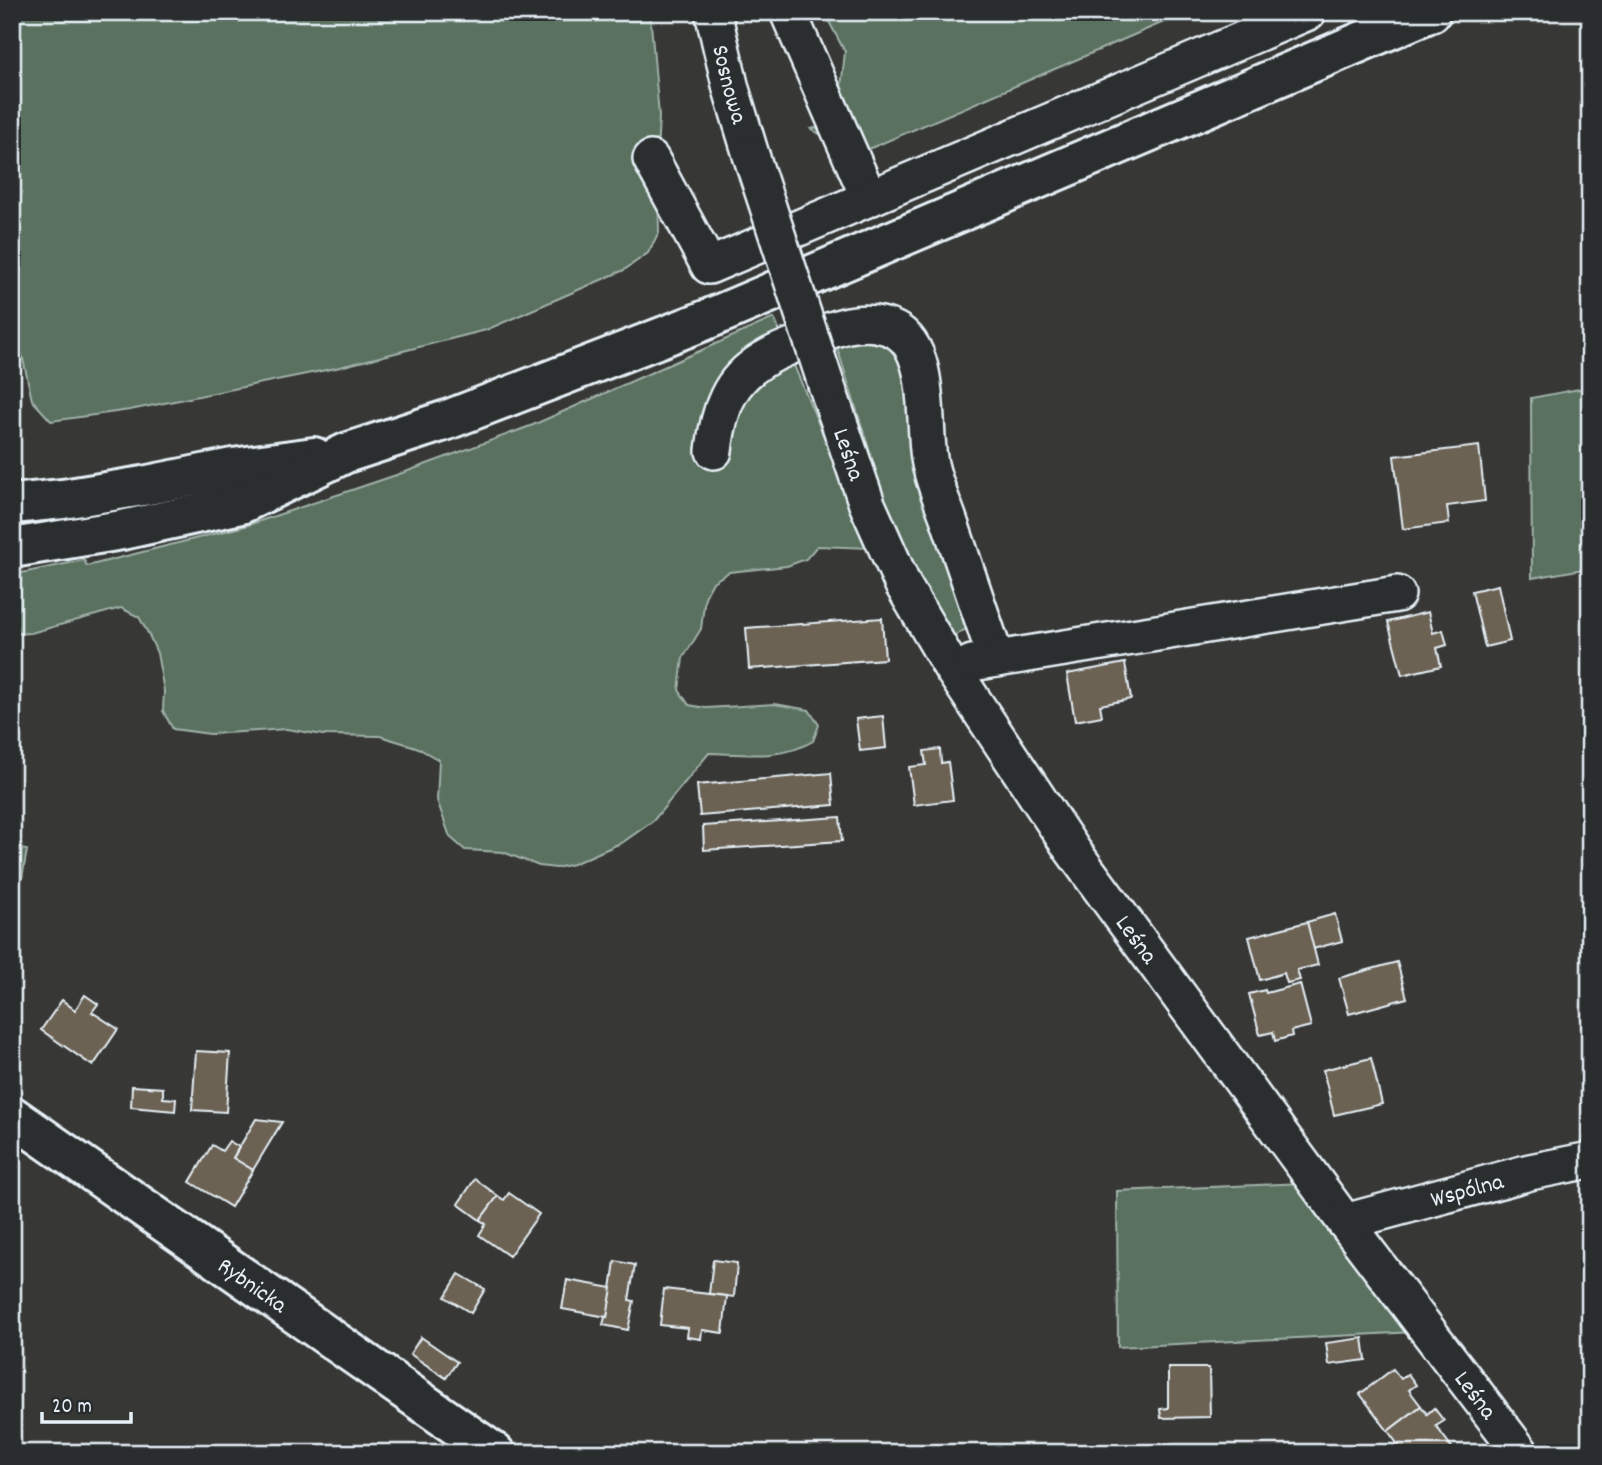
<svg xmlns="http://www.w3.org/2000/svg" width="1602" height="1465" viewBox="0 0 1602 1465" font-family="Dekko,sans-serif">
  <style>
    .green { fill: #5a715e; stroke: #a1b1ab; stroke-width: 2 }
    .building { fill: #6c6253; stroke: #e8f1f8; stroke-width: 2 }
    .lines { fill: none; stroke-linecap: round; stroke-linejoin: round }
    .minor-casing { stroke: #e8f1f8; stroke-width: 40 }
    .major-casing { stroke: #e8f1f8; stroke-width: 44 }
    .minor { stroke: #2a2d2e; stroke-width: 35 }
    .major { stroke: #2a2d2e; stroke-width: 38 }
    .minor-bridge-casing { stroke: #e8f1f8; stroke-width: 40; stroke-linecap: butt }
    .minor-bridge { stroke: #2a2d2e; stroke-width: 35 }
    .labels { text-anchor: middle; stroke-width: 6; stroke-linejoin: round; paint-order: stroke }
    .street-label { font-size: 24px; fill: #e8f1f8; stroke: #2a2d2e }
  </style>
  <rect width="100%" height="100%" fill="#373835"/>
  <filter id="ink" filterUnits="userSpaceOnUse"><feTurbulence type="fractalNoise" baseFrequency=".0143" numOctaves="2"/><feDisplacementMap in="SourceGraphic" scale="14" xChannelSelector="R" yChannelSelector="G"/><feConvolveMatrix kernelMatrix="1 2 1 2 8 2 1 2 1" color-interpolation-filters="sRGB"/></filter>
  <g filter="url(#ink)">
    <!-- green -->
    <g class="green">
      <polygon points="12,12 650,12 659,116 657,154 659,232 648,253 624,270 486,330 336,368 130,410 51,421 32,400 12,309"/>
      <polygon points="824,12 1187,12 855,155 811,129 837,123 845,52"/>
      <path d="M774,318L871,548L817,546L806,559L787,566L729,572L713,582L705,597L701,629L683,658L679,690L689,705L706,708L775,704L809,710L819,725L813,741C782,760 745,754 709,753L653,821L623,842L573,864L556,868L539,866L503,852L465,850L450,837L437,800L439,760L416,747L380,736L323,735L287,729L210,734L173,729L163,711L164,691L157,653L149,635L139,617L121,608L31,633L12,634V575L84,560L87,566L245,526L408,471L533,425Z"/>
      <polygon points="864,333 897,350 907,369 974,624 949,639 887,507 836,344"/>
      <polygon points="1590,387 1590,568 1532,578 1531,398"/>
      <polygon points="12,848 27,850 12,935"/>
      <polygon points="1306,1183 1415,1332 1118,1347 1117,1191"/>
    </g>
    <!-- building -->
    <g class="building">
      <polygon points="1479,446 1485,501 1447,506 1449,523 1403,529 1394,456"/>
      <polygon points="1498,585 1510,641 1485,647 1472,591"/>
      <polygon points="1428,612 1433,633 1443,630 1447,645 1437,648 1441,666 1402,675 1388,622"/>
      <polygon points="882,618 885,659 749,669 746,628"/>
      <polygon points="1125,663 1131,699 1100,705 1102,716 1075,721 1067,674"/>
      <polygon points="883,716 886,748 860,751 856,719"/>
      <polygon points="940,749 941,763 948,762 953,800 914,805 909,767 926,765 924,751"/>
      <polygon points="831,773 834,805 700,816 697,785"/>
      <polygon points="840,817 842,841 704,850 703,826"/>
      <polygon points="1335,914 1342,941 1313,949 1307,922"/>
      <polygon points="1307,922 1318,965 1297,970 1300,980 1287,983 1284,973 1260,980 1249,937"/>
      <polygon points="1397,962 1407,998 1349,1014 1339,978"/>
      <polygon points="1300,984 1311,1026 1291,1031 1292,1036 1275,1041 1273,1032 1260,1035 1249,994 1265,990 1266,993"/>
      <polygon points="85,995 98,1004 92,1012 118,1029 93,1066 41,1030 62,1000 75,1010"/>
      <polygon points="196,1051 230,1053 226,1112 192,1110"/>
      <polygon points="1371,1058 1382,1104 1334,1115 1323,1070"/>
      <polygon points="132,1086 163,1088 163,1098 176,1099 175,1111 131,1107"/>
      <polygon points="256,1119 282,1122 253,1170 233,1158"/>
      <polygon points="229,1141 239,1147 233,1158 253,1170 231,1207 190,1182 212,1145 222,1151"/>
      <polygon points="475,1179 498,1196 480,1220 458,1204"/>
      <polygon points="509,1193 539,1214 509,1256 479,1235 486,1224 480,1220 498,1196 504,1200"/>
      <polygon points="713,1260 737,1263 734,1297 709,1294"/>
      <polygon points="615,1261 635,1265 629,1300 634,1301 628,1330 603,1325 605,1317 607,1317"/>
      <polygon points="459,1274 485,1289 471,1313 445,1297"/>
      <polygon points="567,1280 612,1288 607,1317 562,1309"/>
      <polygon points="664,1289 727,1296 723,1333 702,1330 701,1339 687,1337 688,1328 660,1325"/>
      <polygon points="421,1337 457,1362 446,1378 410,1354"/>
      <polygon points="1363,1338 1366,1360 1329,1365 1326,1343"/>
      <polygon points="1168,1368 1209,1368 1210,1417 1161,1418 1160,1409 1168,1408"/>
      <polygon points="1393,1369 1401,1379 1408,1374 1416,1385 1409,1390 1421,1406 1388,1431 1360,1394"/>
      <polygon points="1421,1406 1427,1414 1434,1408 1444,1421 1436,1426 1456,1453 1404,1453 1388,1431"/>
    </g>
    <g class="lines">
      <defs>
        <g id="minor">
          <path id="s1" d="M713,12L731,89L751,155"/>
          <polyline points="788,12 869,198"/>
          <polyline points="651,159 709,266 1308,12"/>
          <path id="s2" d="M826,384L867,504L903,585L951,667L1073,851L1345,1222L1521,1453"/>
          <path d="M714,451C720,396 736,368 789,347C822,334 859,312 895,330C932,349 923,422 929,458C932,480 943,502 950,523C965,568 981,614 996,659"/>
          <polyline points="972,663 1397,594"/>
          <path id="s3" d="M1345,1222L1530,1172L1590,1160"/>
        </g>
        <g id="major">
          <polyline points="12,504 63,499 143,486 233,468 314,457"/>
          <polyline points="12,548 122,530 241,504 346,453 447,420 701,322 1431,12"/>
          <path id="s4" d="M12,1116L495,1453"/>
        </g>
      </defs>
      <!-- minor casing -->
      <use href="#minor" class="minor-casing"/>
      <!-- major casing -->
      <use href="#major" class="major-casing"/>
      <!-- minor -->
      <use href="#minor" class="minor"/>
      <!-- major -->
      <use href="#major" class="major"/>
      <defs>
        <polyline id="minor-bridge" points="751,155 826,384"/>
      </defs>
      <!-- minor-bridge casing -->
      <use href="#minor-bridge" class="minor-bridge-casing"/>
      <!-- minor-bridge -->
      <use href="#minor-bridge" class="minor-bridge"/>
    </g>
  </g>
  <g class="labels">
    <!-- street labels -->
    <g class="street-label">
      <text dy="8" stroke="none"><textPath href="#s1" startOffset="74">Sosnowa</textPath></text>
      <text dy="8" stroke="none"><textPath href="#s2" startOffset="74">Leśna</textPath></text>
      <text dy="8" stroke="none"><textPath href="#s2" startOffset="640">Leśna</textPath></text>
      <text dy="8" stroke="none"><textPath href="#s3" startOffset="126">Wspólna</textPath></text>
      <text dy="8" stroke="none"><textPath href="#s4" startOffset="294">Rybnicka</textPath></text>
      <text dy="8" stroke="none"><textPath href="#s2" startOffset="1208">Leśna</textPath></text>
    </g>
  </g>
  <!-- margin -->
  <rect width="1602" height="1465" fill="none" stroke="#2a2d2e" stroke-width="42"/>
  <rect x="21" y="21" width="1560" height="1423" fill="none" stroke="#e8f1f8" stroke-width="2.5" filter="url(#ink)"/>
  <!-- scale -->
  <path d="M42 1412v10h89v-10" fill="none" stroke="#e8f1f8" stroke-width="3.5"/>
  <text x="52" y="1412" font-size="21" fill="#e8f1f8" stroke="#2a2d2e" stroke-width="5" paint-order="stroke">20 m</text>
</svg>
